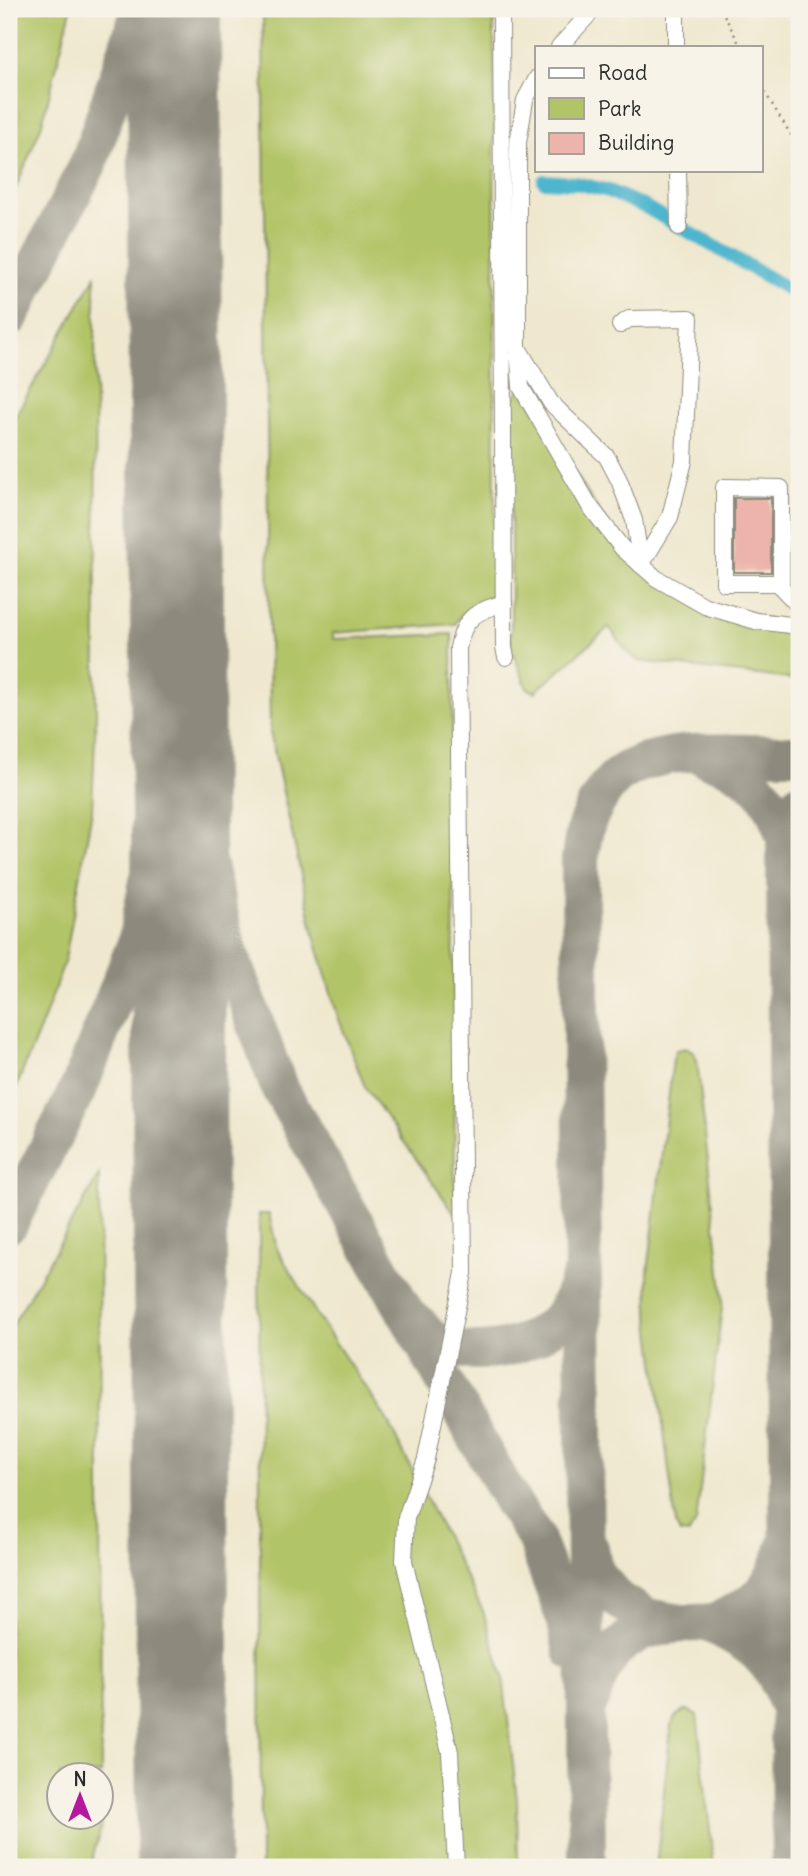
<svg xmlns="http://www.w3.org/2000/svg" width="808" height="1876" viewBox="0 0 808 1876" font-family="Delius,sans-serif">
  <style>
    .green { fill: #b2c468; stroke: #6e784a; stroke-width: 2 }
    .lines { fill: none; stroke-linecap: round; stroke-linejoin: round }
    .canal { stroke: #4eb5cd; stroke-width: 14 }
    .taxiway { stroke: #8d8a7d; stroke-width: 38 }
    .runway { stroke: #8d8a7d; stroke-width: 94 }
    .building { fill: #ecb4aa }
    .minor-casing { stroke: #8d8a7d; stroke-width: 18 }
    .path { stroke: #8d8a7d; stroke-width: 2.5; stroke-dasharray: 2 5; stroke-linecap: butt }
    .minor { stroke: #fff; stroke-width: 16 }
  </style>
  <rect width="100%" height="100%" fill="#f7f3e8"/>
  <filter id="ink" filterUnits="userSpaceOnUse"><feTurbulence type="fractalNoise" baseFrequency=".0143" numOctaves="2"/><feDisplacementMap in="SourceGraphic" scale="14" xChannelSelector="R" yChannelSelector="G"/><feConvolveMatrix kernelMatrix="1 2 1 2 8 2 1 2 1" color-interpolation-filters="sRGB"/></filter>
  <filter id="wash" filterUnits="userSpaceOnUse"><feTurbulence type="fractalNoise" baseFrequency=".00686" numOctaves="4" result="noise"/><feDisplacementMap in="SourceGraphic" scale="28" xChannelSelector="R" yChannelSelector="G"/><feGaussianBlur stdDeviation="1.57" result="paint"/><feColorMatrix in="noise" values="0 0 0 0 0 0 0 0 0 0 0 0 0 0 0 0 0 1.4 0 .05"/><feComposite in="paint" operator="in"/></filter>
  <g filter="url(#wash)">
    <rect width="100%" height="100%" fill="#efe8cf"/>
    <!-- green -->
    <g class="green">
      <polygon points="9,9 71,9 42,124 9,205"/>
      <path d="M263,9H494L495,595C476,602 465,607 455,624L333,633V639L452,634L455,1214L365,1087L338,1017L315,939L270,732Z"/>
      <polygon points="95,277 96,714 92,811 65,959 46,1014 9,1105 9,427"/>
      <polygon points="521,387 622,548 705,606 799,626 799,680 639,661 629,654 609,627 535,692 527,688 511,648 511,402"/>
      <polygon points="686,1048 694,1053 697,1060 723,1299 696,1523 689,1534 680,1533 676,1525 649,1315 648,1272 673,1059 676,1050"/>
      <polygon points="99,1175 101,1774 60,1774 60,1816 101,1817 101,1826 90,1867 9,1867 9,1331"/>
      <polygon points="259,1214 269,1214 277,1249 322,1323 386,1418 483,1611 503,1676 517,1800 518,1867 261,1867"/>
      <polygon points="687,1710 697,1715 714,1867 656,1867 671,1726 677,1715"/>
    </g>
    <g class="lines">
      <!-- canal -->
      <polyline class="canal" points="544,181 576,183 609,191 647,208 799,295"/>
      <!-- taxiway -->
      <g class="taxiway">
        <polyline points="9,319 89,162 136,22 139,9"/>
        <polyline points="176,596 194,806 228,950 279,1087 512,1502 535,1537 566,1622 572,1651"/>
        <path d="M706,759C731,764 755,779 769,801C776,811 780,825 785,836"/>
        <polyline points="9,1224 80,1085 136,943 163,804 168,725"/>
        <path d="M417,1322C422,1327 427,1334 432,1338C467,1364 537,1348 562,1315C571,1303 576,1289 581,1275"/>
        <polyline points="590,1548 594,1571 618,1600 647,1617 681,1623"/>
        <path d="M785,1548C771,1594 752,1605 710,1624C749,1643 773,1658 786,1702"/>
        <path d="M590,1701C597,1681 604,1660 621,1645C659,1612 750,1625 799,1624"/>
        <polyline points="169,1867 182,1786"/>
        <path d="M587,1867L580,860C582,847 583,830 589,818C595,804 607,783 620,774C667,742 744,755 799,754"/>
        <polyline points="790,1867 785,836 799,802"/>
      </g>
      <!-- runway -->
      <polyline class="runway" points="174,9 183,1867"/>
    </g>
    <g id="blocks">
      <!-- building -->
      <rect class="building" x="734" y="498" width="37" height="74"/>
    </g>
  </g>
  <g filter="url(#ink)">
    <use href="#blocks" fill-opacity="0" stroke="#8d8a7d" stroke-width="2"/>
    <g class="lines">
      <defs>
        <g id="minor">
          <polyline points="501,9 504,648 506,657"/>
          <polyline points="676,9 676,47"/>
          <polyline points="559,47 594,9"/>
          <polyline points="537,78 525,100 518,143 518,348 521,387 589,505 622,548 656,578 705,606 756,621 799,626"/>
          <polyline points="678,170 679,227"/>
          <polyline points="620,325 629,319 690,318 684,461 670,517 641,565"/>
          <polyline points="520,351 551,403 607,457 619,480 634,520 641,565"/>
          <polyline points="781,587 781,488 724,487 724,583 777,583 799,606"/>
          <path d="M456,1867L450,1752L404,1561L406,1518L426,1459L464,1273L458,648C464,617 475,612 504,603"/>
        </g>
      </defs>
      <!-- minor casing -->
      <use href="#minor" class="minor-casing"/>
      <!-- path -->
      <g class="path">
        <polyline points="721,9 741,47"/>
        <polyline points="761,86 799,148"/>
      </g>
      <!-- minor -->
      <use href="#minor" class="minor"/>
    </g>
  </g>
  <!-- margin -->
  <rect width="808" height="1876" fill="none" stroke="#f7f3e8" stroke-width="35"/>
  <!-- legend -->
  <rect x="535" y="46" width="228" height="126" fill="#f7f3e8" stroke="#a5a39c" stroke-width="2"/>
  <rect x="549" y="68" width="35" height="10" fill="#ffffff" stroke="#a5a39c" stroke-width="2"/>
  <text x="598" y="80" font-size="21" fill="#2b2b2b">Road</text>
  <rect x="549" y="98" width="35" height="21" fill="#b2c468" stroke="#a5a39c" stroke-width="2"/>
  <text x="598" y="116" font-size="21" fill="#2b2b2b">Park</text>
  <rect x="549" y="133" width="35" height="21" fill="#ecb4aa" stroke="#a5a39c" stroke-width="2"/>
  <text x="598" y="150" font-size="21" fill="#2b2b2b">Building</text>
  <!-- north arrow -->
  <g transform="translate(80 1796)"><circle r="33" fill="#f7f3e8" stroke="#a5a39c" stroke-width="2"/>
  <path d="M0-5L12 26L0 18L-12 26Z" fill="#b5179e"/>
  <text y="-10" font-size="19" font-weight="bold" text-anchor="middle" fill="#2b2b2b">N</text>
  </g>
</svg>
